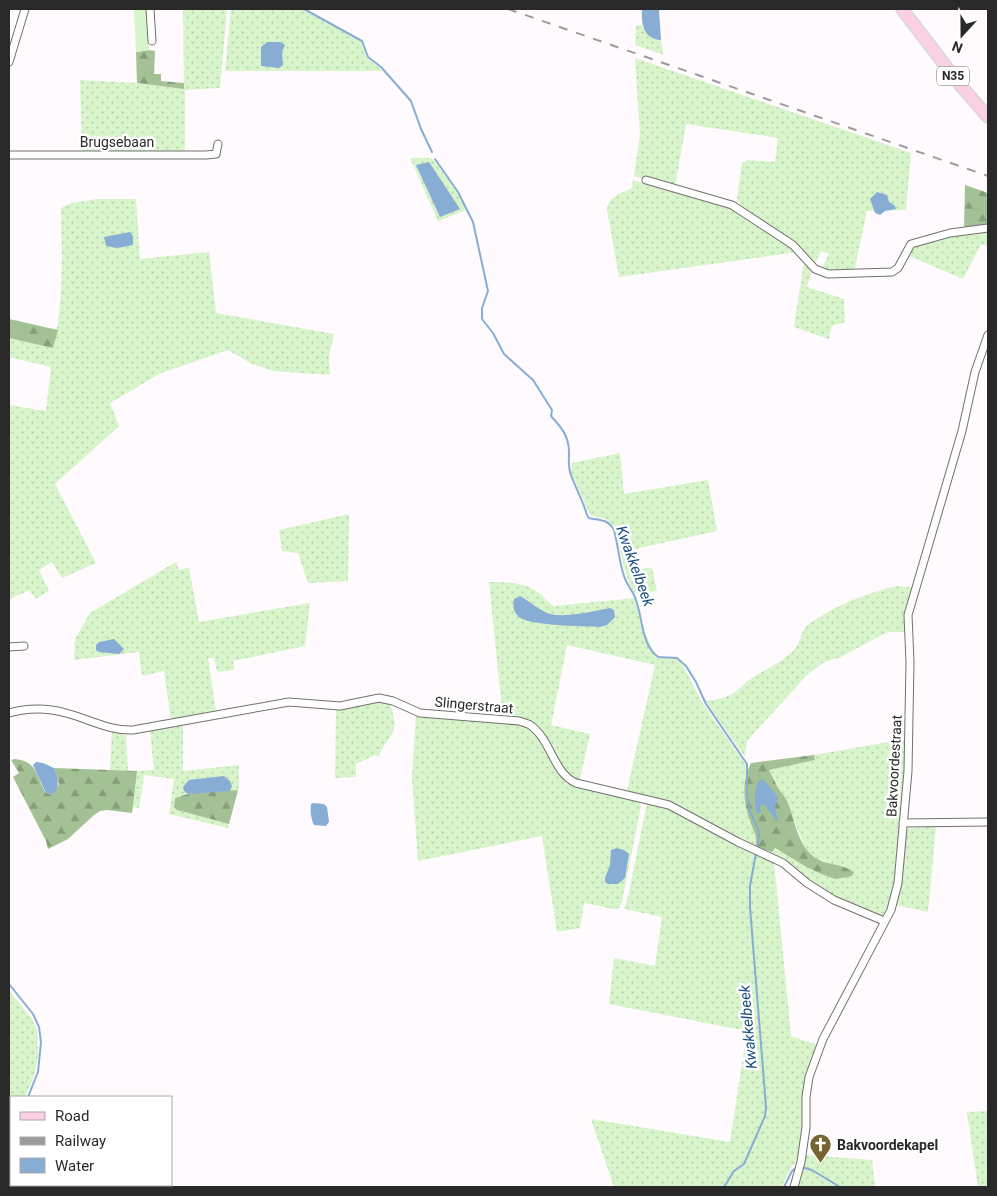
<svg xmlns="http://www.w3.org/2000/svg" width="997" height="1196" viewBox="0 0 997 1196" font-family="Roboto,sans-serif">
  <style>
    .grass { fill: url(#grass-dots) }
    .forest { fill: url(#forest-firs) }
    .green { fill: #d8f4ca }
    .water { fill: #88add4 }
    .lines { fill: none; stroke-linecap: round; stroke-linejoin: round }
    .stream { stroke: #88add4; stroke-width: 2 }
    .minor-casing { stroke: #737072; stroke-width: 9 }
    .primary-casing { stroke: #d9d8d9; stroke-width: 14 }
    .minor { stroke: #fff; stroke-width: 7 }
    .primary { stroke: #fad0e2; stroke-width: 11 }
    .rail { stroke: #9e9b9d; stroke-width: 2; stroke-dasharray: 9 9; stroke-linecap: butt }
    .labels { text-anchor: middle; stroke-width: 5; stroke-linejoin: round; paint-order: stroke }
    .shield { fill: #fff; stroke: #6a696a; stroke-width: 1 }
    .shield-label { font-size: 12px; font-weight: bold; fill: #2a292a }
    .street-label { font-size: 14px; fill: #2a292a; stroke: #fff }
    .poi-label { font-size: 14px; font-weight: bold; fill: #2a292a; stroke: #fff; text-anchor: start }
    .water-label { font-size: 15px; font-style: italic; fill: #194e80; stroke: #fff }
  </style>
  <defs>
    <pattern id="grass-dots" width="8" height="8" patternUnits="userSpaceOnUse" patternTransform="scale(1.25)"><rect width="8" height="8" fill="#d8f4ca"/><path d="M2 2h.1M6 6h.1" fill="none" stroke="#bad1ae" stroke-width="1.8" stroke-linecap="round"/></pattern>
    <pattern id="forest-firs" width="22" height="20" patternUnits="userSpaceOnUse" patternTransform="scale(1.25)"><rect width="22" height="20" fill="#a3c194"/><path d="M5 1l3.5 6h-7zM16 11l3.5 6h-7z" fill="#859d79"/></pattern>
  </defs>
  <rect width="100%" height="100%" fill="#fefafd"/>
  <!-- grass -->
  <g class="grass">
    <polygon points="183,9 227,9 220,88 185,90 185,153 82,152 80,80 137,83 184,89"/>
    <polygon points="231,9 302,9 358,39 361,42 367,58 383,71 225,71"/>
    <path d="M641,25C647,33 651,39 661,40L663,55L635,45L636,26Z"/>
    <polygon points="635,58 911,153 906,210 867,211 854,272 828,272 821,270 829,254 821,251 814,266 797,247 740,204 737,199 742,163 748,160 775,162 778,138 686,124 675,187 634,176 640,135"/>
    <polygon points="410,158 432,158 455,189 466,210 438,221"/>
    <path d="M633,180L730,208L763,228L797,252L619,277L607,209C611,194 620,195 632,188Z"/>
    <path d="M97,199H136L140,259L209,252L216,313L334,334L329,356L330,375L273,371L252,364L228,350L161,373L110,403L119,426L55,484L96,563L62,578L52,562L39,570L49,591L36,599L29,590L9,600V405L46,411L51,367L9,357V338L53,348C64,306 62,251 61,208L71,203Z"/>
    <polygon points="988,229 988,247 981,244 963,279 907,255 913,246 957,234"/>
    <polygon points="804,262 812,271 807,287 844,299 845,322 832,326 829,339 794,327"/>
    <path d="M620,453L624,494L708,480L717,531L631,550L632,569L652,568L657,591L634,593C623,572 621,550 615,527L605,519L590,515L571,472L572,463Z"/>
    <polygon points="349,514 348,581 308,583 298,553 282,551 279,530"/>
    <polygon points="176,562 179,570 189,568 199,622 310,603 305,646 233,661 234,670 217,672 214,658 208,658 216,712 171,720 164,671 142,676 139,652 74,660 75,639 90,613"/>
    <path d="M489,582C506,582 525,582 539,593C545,597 547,602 554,606L635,598L643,628L656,658L678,659L685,669L701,701L748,768L746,772L749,820L756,834V847L668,802L627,791L655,665L567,645L551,725L590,734L580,779L575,780L569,775L536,726L503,718Z"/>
    <path d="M898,586L914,588L906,613L905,632H888L876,638L839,658L824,662L807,675L747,741L745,757L705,701C712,700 721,699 728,696C738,692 745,682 755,676C769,667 786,661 796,647C803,639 799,632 809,624C835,606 867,592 898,586Z"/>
    <path d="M373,702H384L390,704C392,711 396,721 394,728C393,736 382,745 379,757L375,755L356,764V777L335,778L336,710Z"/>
    <polygon points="416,715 522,724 537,736 566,784 639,801 641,806 622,901 619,908 613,909 584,903 580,928 557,932 542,836 418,861 412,778"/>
    <polygon points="183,723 183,771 239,765 239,787 238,790 230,791 232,786 184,791 188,794 179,796 177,810 229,824 228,828 169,814 174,779 144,775 139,808 132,807 137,771 154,770 150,731"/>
    <polygon points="112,732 126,735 128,771 110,770"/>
    <path d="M906,739C904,779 901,819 896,859C894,876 895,900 883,915L874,916L819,888L772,852L774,848L803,865L850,868L831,864L815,858L806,849L791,814L789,803L777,786L769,770L815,760L814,755Z"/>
    <polygon points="647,803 665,807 774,861 791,1036 817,1045 803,1102 801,1146 798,1162 792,1166 781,1187 614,1187 591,1119 730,1142 747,1031 609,1004 614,958 655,966 662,917 624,909 628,897"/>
    <polygon points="936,826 928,912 896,905 907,829"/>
    <polygon points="9,990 31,1018 37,1029 38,1054 35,1074 25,1097 11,1097 11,1117 9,1117"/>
    <polygon points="988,1111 988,1187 978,1187 967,1112"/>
    <polygon points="806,1155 872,1160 875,1187 796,1187 802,1172"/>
  </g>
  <!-- forest -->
  <g class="forest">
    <polygon points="149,50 155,51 154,74 161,74 161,81 184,83 184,89 137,83 136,52"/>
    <polygon points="965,185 988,193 987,226 964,230"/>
    <polygon points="9,319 58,330 53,348 9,338"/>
    <path d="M814,755L815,760L769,770C772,776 775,782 778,788C782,793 787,799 789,805C795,823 798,844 814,857C826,866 843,863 854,872L852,876L836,879L821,874L803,865L775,848L772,852L756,847C757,833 754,833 750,821C743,803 742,780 751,763Z"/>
    <path d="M15,759C38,761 36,777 46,793L54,794L59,784L54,768L137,771L132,813L107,810L100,811L94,815L68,839L48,849L46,841L13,777L19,773L11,760Z"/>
    <path d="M238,790L229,824L177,810L174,807L175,799C189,790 221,792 238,790Z"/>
  </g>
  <!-- green -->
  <polygon class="green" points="134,9 148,9 149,50 136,52"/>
  <!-- water -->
  <g class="water">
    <path d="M642,9H659L661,40C643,39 641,23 642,9Z"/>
    <polygon points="267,42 280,42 285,45 282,52 283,65 279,68 261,66 261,47"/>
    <polygon points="429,162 460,209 440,217 416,165"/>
    <polygon points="877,192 887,195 889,202 895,206 896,209 885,211 880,215 875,213 870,199"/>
    <polygon points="130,232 133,236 133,245 117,248 106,246 104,237"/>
    <path d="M520,596C529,601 538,609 547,613C562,619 594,611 610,608L614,610L615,617L607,625L600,627C583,626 530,626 519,617C513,612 513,606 514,599Z"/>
    <polygon points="114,639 124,649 119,654 99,652 96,650 96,645 99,642"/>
    <path d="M36,762L43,763L54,768C57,777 61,785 54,794L46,793L33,765Z"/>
    <polygon points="224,776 230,781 232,786 230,791 188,794 184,791 183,787 189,780"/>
    <path d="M763,779L778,797L775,808L778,821H776L765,805H761L760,808L761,813L757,814C754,805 754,788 759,781Z"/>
    <path d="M313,803L324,804L327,807L329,822L326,826L314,825C311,819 310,811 311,804Z"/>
    <polygon points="617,848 624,850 629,854 625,878 618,884 608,884 605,882 605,878 610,865 611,850"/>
  </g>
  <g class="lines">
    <!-- stream -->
    <g class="stream">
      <polyline points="304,9 362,41 368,57 381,67 411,101 421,129 432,152"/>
      <path d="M435,159L458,192L473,222L488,291L482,308V319L493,333L504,354L533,380L552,410L551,416C561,427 569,436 569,452C569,460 568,468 571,475C576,489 583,501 587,515L589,518C599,520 608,519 614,530C618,545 619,561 624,576C627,586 634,592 636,600C643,619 641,644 658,657L677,658L686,666L696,682L706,704L747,764V794L750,811L759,832L758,845"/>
      <polyline points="9,984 33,1014 39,1027 41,1042 38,1072 28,1097"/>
      <polyline points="801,1167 812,1170 840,1187"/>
      <polyline points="31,1185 32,1187"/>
      <polyline points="724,1187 734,1171 744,1164 765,1116 766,1107 750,907 750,886 756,853"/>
      <polyline points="784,1187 792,1171 797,1167"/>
    </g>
    <defs>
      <g id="minor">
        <polyline points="150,9 152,41"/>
        <polyline points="9,62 25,9"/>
        <polyline points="9,155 206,155 216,154 218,144"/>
        <polyline points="646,180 732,205 793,245 815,269 828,274 892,272 898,268 911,244 950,233 988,228"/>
        <polyline points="9,647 24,646"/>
        <path d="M9,713C27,708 48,708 66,713C89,719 109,731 133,730L289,702L340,706L379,698L393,701L420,713L519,721C522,722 527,723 530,725C551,739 553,773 576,783L669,805L738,842L783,863L807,883L834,900L884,921"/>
        <polyline points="903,823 988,822"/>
        <polyline points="794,1187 801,1162 806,1127 806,1097 809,1077 823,1039 891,910 898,883 908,771 910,662 908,615 962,431 975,372 988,335"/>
      </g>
      <polyline id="primary" points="902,9 961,86 988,117"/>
    </defs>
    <!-- minor casing -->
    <use href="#minor" class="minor-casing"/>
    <!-- primary casing -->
    <use href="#primary" class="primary-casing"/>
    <!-- minor -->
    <use href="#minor" class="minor"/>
    <!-- primary -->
    <use href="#primary" class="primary"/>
    <!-- rail -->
    <polyline class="rail" points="508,9 988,176"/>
  </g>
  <!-- icons -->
  <defs>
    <symbol id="church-pin" viewBox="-11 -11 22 30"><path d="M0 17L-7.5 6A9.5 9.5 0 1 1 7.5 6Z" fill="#756432" stroke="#fff"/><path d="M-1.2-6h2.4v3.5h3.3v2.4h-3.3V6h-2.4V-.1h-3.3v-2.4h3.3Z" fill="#fff"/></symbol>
  </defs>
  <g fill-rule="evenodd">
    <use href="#church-pin" x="808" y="1132" width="25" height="34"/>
  </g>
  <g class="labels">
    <!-- shield labels -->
    <rect class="shield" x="937" y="66.5" width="32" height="19" rx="4"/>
    <g class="shield-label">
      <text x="953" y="80">N35</text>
    </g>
    <!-- street labels -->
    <g class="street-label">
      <text x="117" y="147">Brugsebaan</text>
      <text transform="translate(474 705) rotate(5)" y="5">Slingerstraat</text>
      <text transform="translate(894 766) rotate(-87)" y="5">Bakvoordestraat</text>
    </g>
    <!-- poi labels -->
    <g class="poi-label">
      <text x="837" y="1150">Bakvoordekapel</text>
    </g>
    <!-- water labels -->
    <g class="water-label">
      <text transform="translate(635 566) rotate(70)" y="5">Kwakkelbeek</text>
      <text transform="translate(748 1027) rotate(-95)" y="5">Kwakkelbeek</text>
    </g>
  </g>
  <!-- border -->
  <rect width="997" height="1196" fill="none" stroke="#2a292a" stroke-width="20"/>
  <!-- legend -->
  <rect x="10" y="1096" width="162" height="90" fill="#ffffff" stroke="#aaa9aa"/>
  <rect x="20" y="1112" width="25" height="8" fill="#fad0e2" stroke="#aaa9aa"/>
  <text x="55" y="1121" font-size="15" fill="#2a292a">Road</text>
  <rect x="20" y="1137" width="25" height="8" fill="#9e9b9d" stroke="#aaa9aa"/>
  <text x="55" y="1146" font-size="15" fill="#2a292a">Railway</text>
  <rect x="20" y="1158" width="25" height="15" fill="#88add4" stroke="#aaa9aa"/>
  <text x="55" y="1171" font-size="15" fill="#2a292a">Water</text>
  <!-- north arrow -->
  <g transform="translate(962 35) rotate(201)" stroke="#ffffff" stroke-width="4" paint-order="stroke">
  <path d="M0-4L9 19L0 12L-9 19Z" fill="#2a292a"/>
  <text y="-8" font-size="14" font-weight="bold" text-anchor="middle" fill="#2a292a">N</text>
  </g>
</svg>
